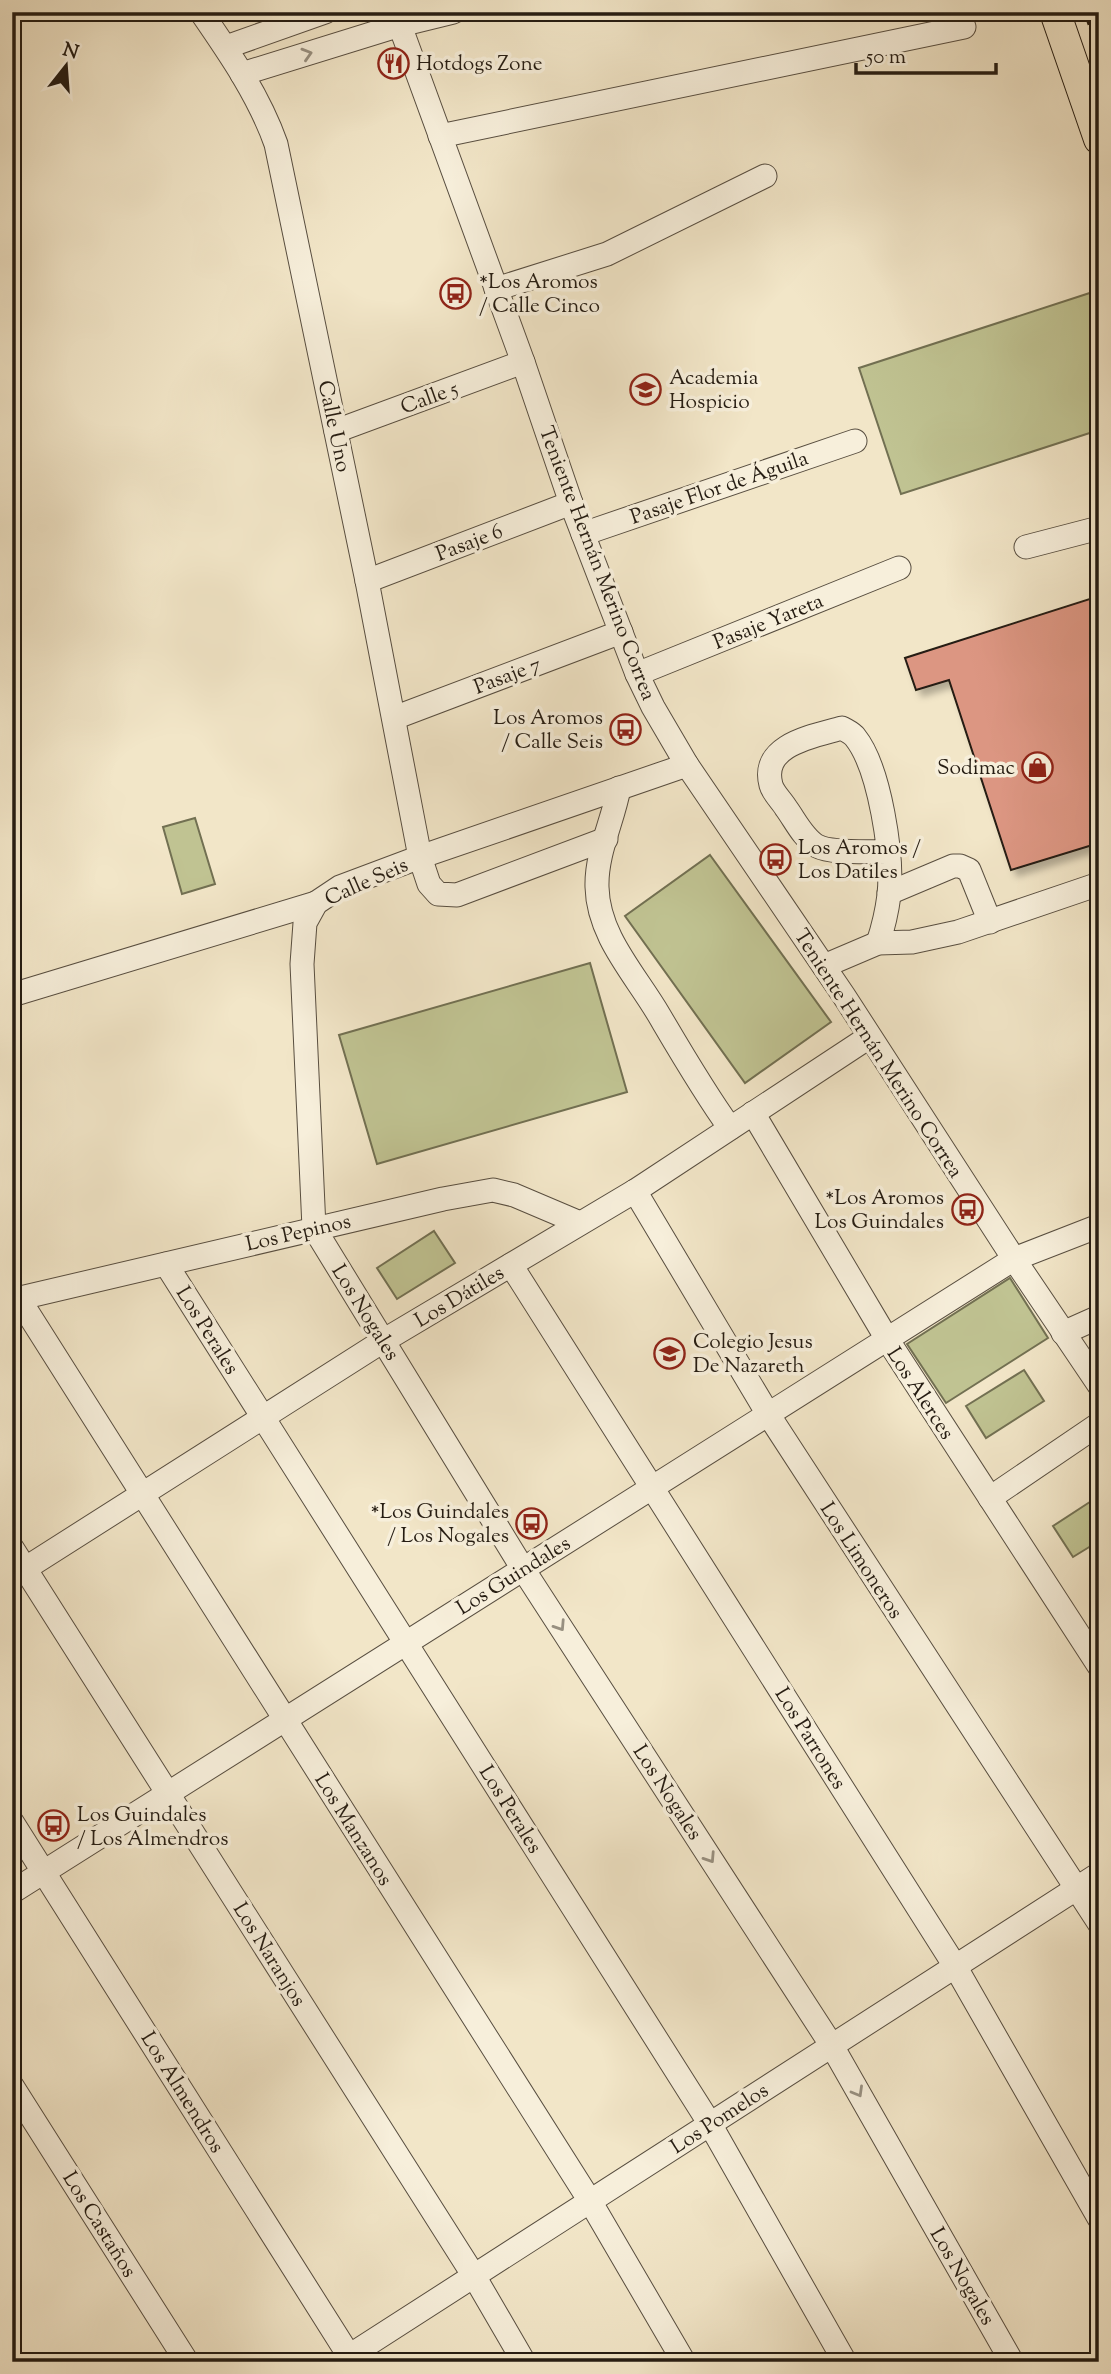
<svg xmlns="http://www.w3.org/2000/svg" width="1111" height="2374" viewBox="0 0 1111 2374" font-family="'Sorts Mill Goudy',serif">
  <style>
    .grass { fill: #c0c392; stroke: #727052; stroke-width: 2 }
    .building { fill: #dc9682; stroke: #251c12; stroke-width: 2; filter: url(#shadow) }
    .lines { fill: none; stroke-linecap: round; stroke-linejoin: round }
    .minor-casing { stroke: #584e40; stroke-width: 25 }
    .major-casing { stroke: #251c12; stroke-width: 32 }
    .path { stroke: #251c12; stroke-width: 3.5; stroke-dasharray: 5 3.5; stroke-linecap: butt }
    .minor { stroke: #f7efdb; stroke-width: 23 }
    .major { stroke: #f2e6c8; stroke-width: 30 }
    .oneway { stroke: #989081 }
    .labels { text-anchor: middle; stroke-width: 7; stroke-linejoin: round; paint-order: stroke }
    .poi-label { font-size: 21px; fill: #251c12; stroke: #f7efdb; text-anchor: start }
    .street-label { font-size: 21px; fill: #251c12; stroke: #f7efdb }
  </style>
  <defs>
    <filter id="shadow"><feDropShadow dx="6" dy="6" stdDeviation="3.5" flood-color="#0004"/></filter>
  </defs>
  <rect width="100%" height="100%" fill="#f2e6c8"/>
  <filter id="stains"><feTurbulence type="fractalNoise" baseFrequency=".00286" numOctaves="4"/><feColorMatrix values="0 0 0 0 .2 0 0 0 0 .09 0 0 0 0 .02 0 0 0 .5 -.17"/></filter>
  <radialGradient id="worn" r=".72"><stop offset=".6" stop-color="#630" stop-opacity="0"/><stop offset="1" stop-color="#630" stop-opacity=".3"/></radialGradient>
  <!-- grass -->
  <g class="grass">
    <polygon points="1099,290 1099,430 901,494 859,368"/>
    <polygon points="195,818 215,884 182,894 163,827"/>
    <polygon points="710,855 831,1022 745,1083 625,916"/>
    <polygon points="590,963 627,1092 377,1164 339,1035"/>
    <polygon points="434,1231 455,1263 397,1299 377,1268"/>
    <polygon points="1010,1278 1048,1338 946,1403 907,1344"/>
    <polygon points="1024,1370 1044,1401 986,1438 966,1406"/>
    <polygon points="1099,1496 1099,1541 1073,1557 1053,1526"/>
  </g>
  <!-- building -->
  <polygon class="building" points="1099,596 1099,843 1011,870 949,680 916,690 905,658"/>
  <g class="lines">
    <defs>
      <g id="minor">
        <path d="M201,12C230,54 259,96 276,144L367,581L420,857L429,884L438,894L457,895L606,839"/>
        <polyline points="395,12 523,362 571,503 637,674 653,707 687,765 844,996 1014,1259 1099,1385"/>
        <polyline points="226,47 325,12"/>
        <polyline points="242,74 400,25 453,12"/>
        <polyline points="440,136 964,27"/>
        <polyline points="496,289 607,254 765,176"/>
        <polyline points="336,431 523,362"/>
        <polyline points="583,534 855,441"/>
        <polyline points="1026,547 1099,528"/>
        <polyline points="367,581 571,503"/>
        <polyline points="637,674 899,568"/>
        <polyline points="394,718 621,632"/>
        <polyline points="687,765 420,857 340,887 316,903 305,923 302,964 314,1228 523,1569 832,2046 1012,2362"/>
        <path d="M619,788C613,821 596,853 597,887C598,936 635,974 659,1015C682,1054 704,1092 730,1128"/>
        <polyline points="889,893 953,866 960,866 969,870 990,922"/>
        <path d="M878,943C883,928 887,911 889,895C893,856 880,768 855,737C852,733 847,731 842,728C815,736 760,744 771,785C773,793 782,801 786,808C795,820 803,838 817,846C832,854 869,851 887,852"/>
        <polyline points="824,966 878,943 912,942 958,932 1099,884"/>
        <polyline points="12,995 316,903"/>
        <polyline points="753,1113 887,1339 1099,1666"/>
        <polyline points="635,1191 768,1414 1099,1923"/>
        <polyline points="166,1264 710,2124 845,2362"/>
        <polyline points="511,1265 955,1966 1099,2218"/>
        <polyline points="19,1299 590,2201 684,2362"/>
        <polyline points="12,1300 443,1199 493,1190 514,1195 580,1223"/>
        <polyline points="1063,1333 1099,1317"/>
        <polyline points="990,1498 1099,1424"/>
        <polyline points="12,1548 474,2276 524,2362"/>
        <polyline points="12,1577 383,1341 635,1191 869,1037"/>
        <polyline points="12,1822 353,2362"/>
        <polyline points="12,1892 1014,1259 1099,1226"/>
        <polyline points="12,2086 187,2362"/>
        <polyline points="340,2362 1099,1874"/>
      </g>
      <polyline id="major" points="1055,12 1099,139"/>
    </defs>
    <!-- minor casing -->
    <use href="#minor" class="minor-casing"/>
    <!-- major casing -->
    <use href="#major" class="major-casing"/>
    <!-- path -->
    <polyline class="path" points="1085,12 1099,53"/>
    <!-- minor -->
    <use href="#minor" class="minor"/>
    <!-- major -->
    <use href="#major" class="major"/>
  </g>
  <!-- one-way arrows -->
  <defs><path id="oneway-chevron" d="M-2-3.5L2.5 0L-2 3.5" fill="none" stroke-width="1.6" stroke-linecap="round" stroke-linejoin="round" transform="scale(1.75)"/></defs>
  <g class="oneway">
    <use href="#oneway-chevron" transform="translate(307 54) rotate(-17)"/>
    <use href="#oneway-chevron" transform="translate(560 1626) rotate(57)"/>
    <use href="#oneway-chevron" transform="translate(710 1858) rotate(57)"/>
    <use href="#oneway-chevron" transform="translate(858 2092) rotate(60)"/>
  </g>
  <!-- icons -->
  <defs>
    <symbol id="restaurant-ring" viewBox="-11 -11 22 22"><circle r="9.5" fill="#f7efdb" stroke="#8f2418" stroke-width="1.5"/><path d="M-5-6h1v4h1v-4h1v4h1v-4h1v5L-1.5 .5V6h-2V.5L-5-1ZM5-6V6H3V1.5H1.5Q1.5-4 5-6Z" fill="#8f2418"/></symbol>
    <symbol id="bus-ring" viewBox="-11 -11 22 22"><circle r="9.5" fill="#f7efdb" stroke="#8f2418" stroke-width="1.5"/><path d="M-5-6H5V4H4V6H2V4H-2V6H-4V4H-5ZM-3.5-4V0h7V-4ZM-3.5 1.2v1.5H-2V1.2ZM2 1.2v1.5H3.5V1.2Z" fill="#8f2418"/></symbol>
    <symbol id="school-ring" viewBox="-11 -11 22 22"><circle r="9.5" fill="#f7efdb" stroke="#8f2418" stroke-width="1.5"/><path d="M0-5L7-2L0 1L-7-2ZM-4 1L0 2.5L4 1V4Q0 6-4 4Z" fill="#8f2418"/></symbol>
    <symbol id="shop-ring" viewBox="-11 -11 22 22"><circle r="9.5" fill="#f7efdb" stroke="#8f2418" stroke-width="1.5"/><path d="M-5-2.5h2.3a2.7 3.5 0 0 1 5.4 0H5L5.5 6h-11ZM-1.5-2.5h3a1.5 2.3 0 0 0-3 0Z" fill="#8f2418"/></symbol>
  </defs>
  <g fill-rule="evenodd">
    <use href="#restaurant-ring" x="376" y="46" width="35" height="35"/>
    <use href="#bus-ring" x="438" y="276" width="35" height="35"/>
    <use href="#school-ring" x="628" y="372" width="35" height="35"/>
    <use href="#bus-ring" x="608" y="712" width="35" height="35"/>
    <use href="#shop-ring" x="1020" y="750" width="35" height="35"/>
    <use href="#bus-ring" x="758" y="842" width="35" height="35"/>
    <use href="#bus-ring" x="950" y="1192" width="35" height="35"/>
    <use href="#school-ring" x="652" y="1336" width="35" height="35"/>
    <use href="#bus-ring" x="514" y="1506" width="35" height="35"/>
    <use href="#bus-ring" x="36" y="1808" width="35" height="35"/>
  </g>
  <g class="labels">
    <!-- poi labels -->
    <g class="poi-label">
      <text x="416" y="70">Hotdogs Zone</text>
      <text x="479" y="288">*Los Aromos<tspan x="479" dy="24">/ Calle Cinco</tspan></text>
      <text x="669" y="384">Academia<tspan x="669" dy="24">Hospicio</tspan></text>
      <text x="603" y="724" text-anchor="end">Los Aromos<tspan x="603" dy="24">/ Calle Seis</tspan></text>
      <text x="1015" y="774" text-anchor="end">Sodimac</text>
      <text x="798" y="854">Los Aromos /<tspan x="798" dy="24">Los Datiles</tspan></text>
      <text x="944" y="1204" text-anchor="end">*Los Aromos<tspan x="944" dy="24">Los Guindales</tspan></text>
      <text x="693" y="1348">Colegio Jesus<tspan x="693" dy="24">De Nazareth</tspan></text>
      <text x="509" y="1518" text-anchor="end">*Los Guindales<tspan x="509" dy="24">/ Los Nogales</tspan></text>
      <text x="77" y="1821">Los Guindales<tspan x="77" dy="24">/ Los Almendros</tspan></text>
    </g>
    <!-- street labels -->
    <g class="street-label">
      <text transform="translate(429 397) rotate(-20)" y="7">Calle 5</text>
      <text transform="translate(335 426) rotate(78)" y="7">Calle Uno</text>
      <text transform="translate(719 487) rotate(-19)" y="7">Pasaje Flor de Águila</text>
      <text transform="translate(469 542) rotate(-21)" y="7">Pasaje 6</text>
      <text transform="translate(598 563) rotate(69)" y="7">Teniente Hernán Merino Correa</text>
      <text transform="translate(768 621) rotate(-22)" y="7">Pasaje Yareta</text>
      <text transform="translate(507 675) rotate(-21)" y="7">Pasaje 7</text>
      <text transform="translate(366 881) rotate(-24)" y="7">Calle Seis</text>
      <text transform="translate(879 1053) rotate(57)" y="7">Teniente Hernán Merino Correa</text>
      <text transform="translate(298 1232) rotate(-13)" y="7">Los Pepinos</text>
      <text transform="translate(459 1296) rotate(-31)" y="7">Los Dátiles</text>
      <text transform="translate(366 1312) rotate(58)" y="7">Los Nogales</text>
      <text transform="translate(208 1330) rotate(58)" y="7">Los Perales</text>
      <text transform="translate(921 1393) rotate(57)" y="7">Los Alerces</text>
      <text transform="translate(862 1560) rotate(57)" y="7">Los Limoneros</text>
      <text transform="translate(513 1575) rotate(-32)" y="7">Los Guindales</text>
      <text transform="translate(811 1738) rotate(58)" y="7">Los Parrones</text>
      <text transform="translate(668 1792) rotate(57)" y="7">Los Nogales</text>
      <text transform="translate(511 1809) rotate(58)" y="7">Los Perales</text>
      <text transform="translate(354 1829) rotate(58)" y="7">Los Manzanos</text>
      <text transform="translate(270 1954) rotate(58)" y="7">Los Naranjos</text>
      <text transform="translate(183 2092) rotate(58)" y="7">Los Almendros</text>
      <text transform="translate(719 2118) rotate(-33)" y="7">Los Pomelos</text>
      <text transform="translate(100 2224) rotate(58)" y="7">Los Castaños</text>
      <text transform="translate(963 2276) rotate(60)" y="7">Los Nogales</text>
    </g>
  </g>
  <!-- margin -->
  <rect width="1111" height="2374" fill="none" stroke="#f2e6c8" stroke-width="42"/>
  <rect x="14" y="14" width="1083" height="2346" fill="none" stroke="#251c12" stroke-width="3.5"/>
  <rect x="21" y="21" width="1069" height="2332" fill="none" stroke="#251c12" stroke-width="2"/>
  <!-- north arrow -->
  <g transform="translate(66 66) rotate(17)" stroke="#f7efdb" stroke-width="5" paint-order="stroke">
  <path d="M0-5L12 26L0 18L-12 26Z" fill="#251c12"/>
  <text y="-10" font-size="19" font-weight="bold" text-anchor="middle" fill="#251c12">N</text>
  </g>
  <!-- scale -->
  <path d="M856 63v10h140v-10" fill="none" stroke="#251c12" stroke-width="3.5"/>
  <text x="866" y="63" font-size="21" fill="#251c12" stroke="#f7efdb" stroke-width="5" paint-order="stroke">50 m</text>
  <rect width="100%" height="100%" filter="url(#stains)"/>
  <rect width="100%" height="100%" fill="url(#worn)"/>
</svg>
